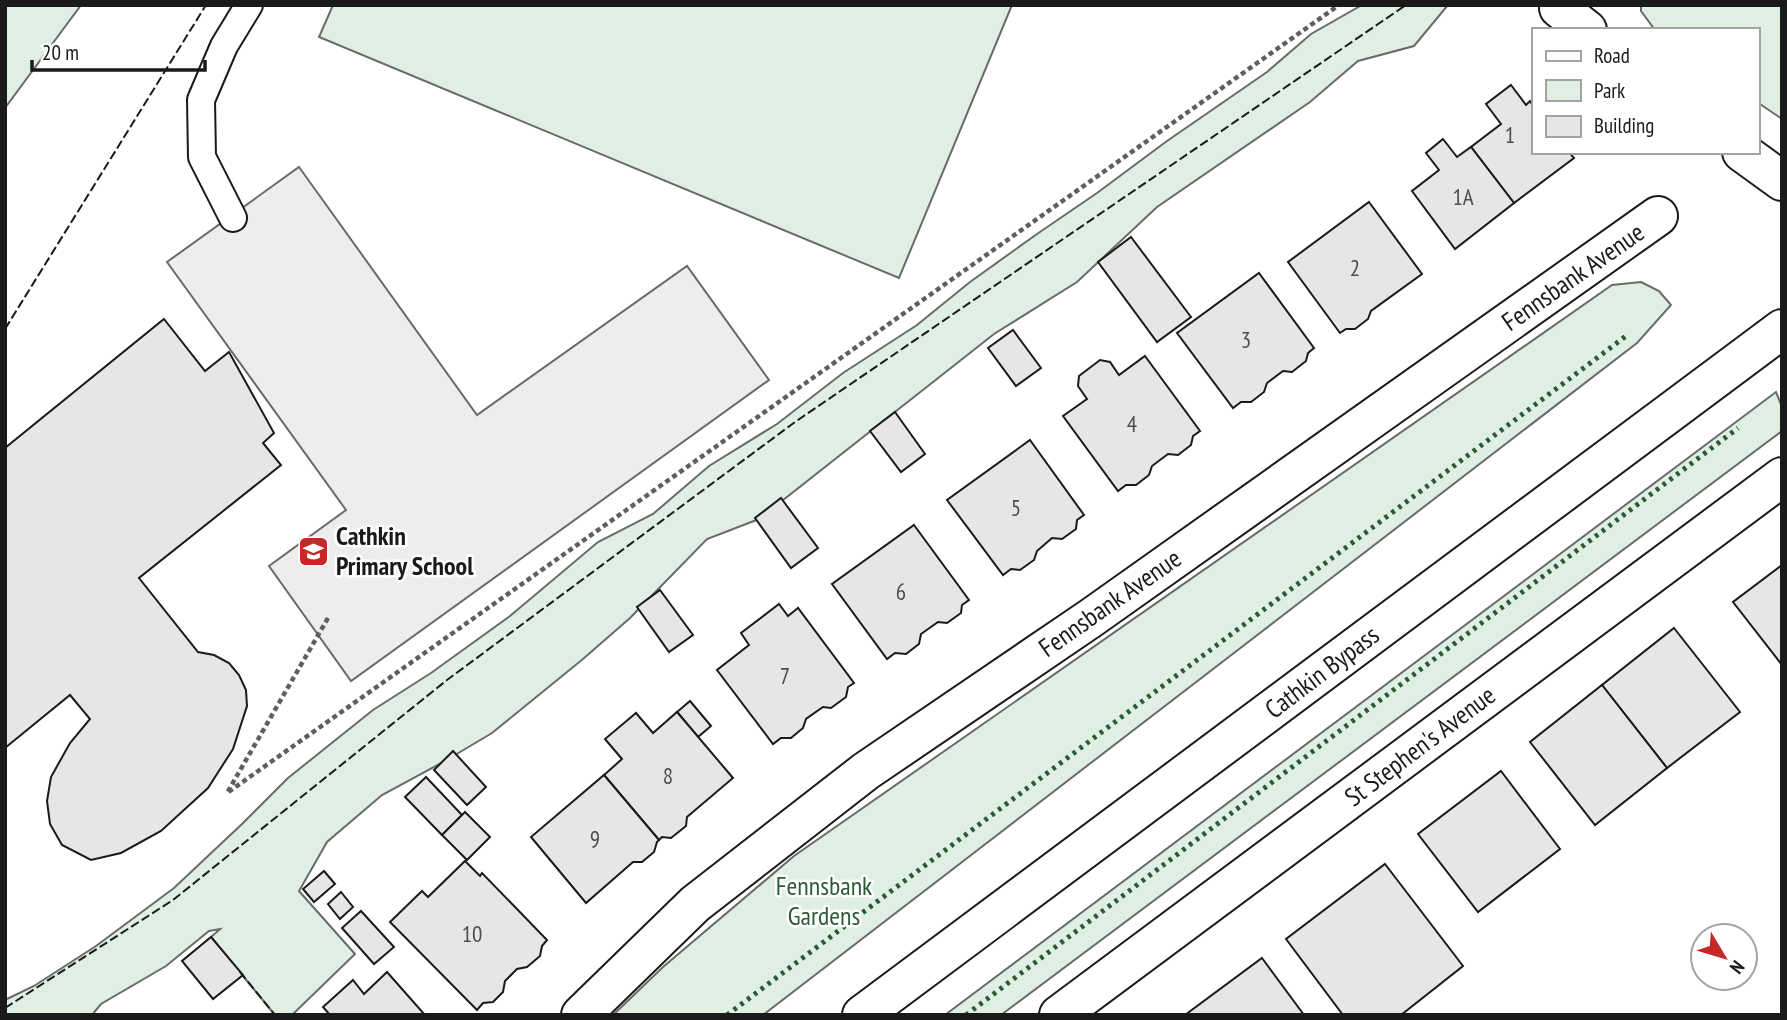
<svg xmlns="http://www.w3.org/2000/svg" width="1787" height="1020" viewBox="0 0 1787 1020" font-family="'PT Sans Narrow',sans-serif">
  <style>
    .green { fill: #e0efe3; stroke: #6a6a6a; stroke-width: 2 }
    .parking { fill: #ededed; stroke: #6a6a6a; stroke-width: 2 }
    .building { fill: #e6e6e6; stroke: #1a1a1a; stroke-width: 2 }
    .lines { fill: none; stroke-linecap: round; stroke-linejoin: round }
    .lane-casing { stroke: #1a1a1a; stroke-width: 30 }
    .street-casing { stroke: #1a1a1a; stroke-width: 42 }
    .secondary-casing { stroke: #1a1a1a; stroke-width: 42 }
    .primary-casing { stroke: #1a1a1a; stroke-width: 42 }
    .path { stroke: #5f5f5f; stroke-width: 4.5; stroke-dasharray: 5 3.5; stroke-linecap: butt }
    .lane { stroke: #fff; stroke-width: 26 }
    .street { stroke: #fff; stroke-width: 38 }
    .secondary { stroke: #fff; stroke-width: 38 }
    .primary { stroke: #fff; stroke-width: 38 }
    .hedge { stroke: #2b5a34; stroke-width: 5; stroke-dasharray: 3.5 5; stroke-linecap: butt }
    .fence { stroke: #1a1a1a; stroke-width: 2; stroke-dasharray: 9 3.5; stroke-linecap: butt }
    .labels { text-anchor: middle; stroke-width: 5; stroke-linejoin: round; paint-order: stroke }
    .number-label { font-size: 23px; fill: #4d4d4d }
    .street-label { font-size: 26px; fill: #1a1a1a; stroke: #fff }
    .poi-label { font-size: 26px; font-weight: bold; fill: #1a1a1a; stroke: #fff; text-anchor: start }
    .park-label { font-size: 26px; fill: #2b5a34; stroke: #fff }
  </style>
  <rect width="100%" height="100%" fill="#fff"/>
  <!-- green -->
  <g class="green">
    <polygon points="5,5 81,5 5,108"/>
    <polygon points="333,5 1012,5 899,278 319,37"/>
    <polygon points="1362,5 1448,5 1414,46 1358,61 1310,102 1157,207 1077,282 994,334 759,519 707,539 630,618 583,659 492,733 445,761 382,795 327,842 299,891 355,954 292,1015 275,1015 211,937 220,929 209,931 166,966 101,1004 92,1015 5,1015 5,1000 34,986 96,946 174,888 242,824 288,778 373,710 431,673 510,616 598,542 653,514 709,466 777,424 843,373 917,325 970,282 1037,234 1097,193 1167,141 1267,72 1311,34"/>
    <polygon points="1641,5 1782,5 1782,119 1757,102 1757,30 1655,30 1641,11"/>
    <polygon points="1641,282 1659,291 1671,305 1637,343 763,1015 613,1015 663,967 794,856 1612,285"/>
    <polygon points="1776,392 1782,407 1782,431 1001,1015 945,1015"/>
  </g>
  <!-- parking -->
  <polygon class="parking" points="299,167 477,415 687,266 769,380 351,681 269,566 346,510 167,262"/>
  <!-- building -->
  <g class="building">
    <polygon points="1511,85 1526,105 1530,101 1533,106 1533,152 1569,152 1574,158 1514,203 1471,147 1501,124 1486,104"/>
    <polygon points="1443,139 1457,157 1471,147 1514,203 1455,249 1412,191 1439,170 1426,153"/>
    <polygon points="1369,202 1422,274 1371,311 1368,319 1355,329 1346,329 1340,333 1288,262"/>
    <polygon points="1131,237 1191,317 1157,342 1098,262"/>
    <polygon points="1259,273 1314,348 1308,353 1306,361 1292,372 1283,371 1267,383 1264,392 1251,402 1241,402 1233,408 1177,333"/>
    <polygon points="164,319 205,371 229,352 274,433 263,443 281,465 139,578 198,652 214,655 229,663 239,675 246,690 247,706 233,749 208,788 161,831 121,853 91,860 62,845 50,824 47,801 51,777 70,743 90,719 70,695 5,748 5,448"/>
    <polygon points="1013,330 1041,368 1016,386 988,348"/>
    <polygon points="1145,356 1200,431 1193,436 1191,445 1178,455 1168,454 1152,466 1149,475 1136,485 1126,485 1118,491 1063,416 1087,399 1078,386 1079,376 1100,360 1110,362 1119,375"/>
    <polygon points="895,412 925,454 901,472 870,431"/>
    <polygon points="1030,440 1084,515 1077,520 1076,529 1062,539 1052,538 1037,551 1034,560 1020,570 1011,569 1003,575 947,500"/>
    <polygon points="781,498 818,548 791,568 755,518"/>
    <polygon points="914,525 969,600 962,605 961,613 947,623 938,622 921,634 919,644 906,654 895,653 887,659 832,584"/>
    <polygon points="1782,565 1782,665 1733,602"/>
    <polygon points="660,590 693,635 669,652 637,607"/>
    <polygon points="779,604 788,616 798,608 854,683 848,687 846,697 831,708 823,707 806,719 803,728 791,738 781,738 773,744 717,670 749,645 741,633"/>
    <polygon points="1674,628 1740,712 1667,768 1602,685"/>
    <polygon points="1602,685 1667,768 1595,825 1530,742"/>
    <polygon points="690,701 711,726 698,737 677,712"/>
    <polygon points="677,712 733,778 687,817 686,826 671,838 662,837 659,840 604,775 622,759 605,739 636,713 653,733"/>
    <polygon points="453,751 486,787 467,805 434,770"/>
    <polygon points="1501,771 1560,849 1478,912 1418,834"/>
    <polygon points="604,775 659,840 657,842 654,852 642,862 633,862 586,903 531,837"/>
    <polygon points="426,777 462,815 442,835 405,797"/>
    <polygon points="465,812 490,837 467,860 442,835"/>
    <polygon points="465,861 480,876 482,873 547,940 542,946 540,956 527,967 517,969 505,981 503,992 493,1002 483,1003 477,1010 390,922 422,891 428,897"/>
    <polygon points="1385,864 1463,966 1401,1015 1343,1015 1286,939"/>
    <polygon points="324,871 335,884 314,902 303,889"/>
    <polygon points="341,892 353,907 340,919 328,904"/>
    <polygon points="361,911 394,947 374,964 342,928"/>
    <polygon points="211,937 243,975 213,999 182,961"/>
    <polygon points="1262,958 1304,1015 1185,1015"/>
    <polygon points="387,972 425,1015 330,1015 323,1007 353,980 364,994"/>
  </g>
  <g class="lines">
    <defs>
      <polyline id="lane" points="233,218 202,157 201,100 224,46 249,5"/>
      <g id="street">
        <polyline points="581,1015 695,904 866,771 1091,618 1658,216"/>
        <polyline points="1059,1015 1782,477"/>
      </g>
      <g id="secondary">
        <polyline points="1561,5 1559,8 1587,30"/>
        <polyline points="1742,152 1782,181"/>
      </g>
      <polyline id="primary" points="862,1015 1782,329"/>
    </defs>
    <!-- lane casing -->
    <use href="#lane" class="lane-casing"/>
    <!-- street casing -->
    <use href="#street" class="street-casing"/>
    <!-- secondary casing -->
    <use href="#secondary" class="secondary-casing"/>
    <!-- primary casing -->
    <use href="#primary" class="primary-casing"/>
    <!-- path -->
    <polyline class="path" points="328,618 227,793 1339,5"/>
    <!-- lane -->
    <use href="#lane" class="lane"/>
    <!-- street -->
    <use href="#street" class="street"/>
    <!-- secondary -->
    <use href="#secondary" class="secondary"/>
    <!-- primary -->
    <use href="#primary" class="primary"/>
    <!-- hedge -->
    <g class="hedge">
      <polyline points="727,1015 1626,336"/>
      <polyline points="966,1015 1738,428"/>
    </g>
    <!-- fence -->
    <g class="fence">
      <polyline points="5,329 206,5"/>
      <polyline points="240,972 275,1015"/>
      <polyline points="5,1008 173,900 447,680 795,422 1406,5"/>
    </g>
  </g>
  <!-- icons -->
  <defs>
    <symbol id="school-square" viewBox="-11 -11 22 22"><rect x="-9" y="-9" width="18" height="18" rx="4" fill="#c62828" stroke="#fff"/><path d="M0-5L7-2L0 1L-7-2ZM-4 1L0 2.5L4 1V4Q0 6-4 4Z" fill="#fff"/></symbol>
  </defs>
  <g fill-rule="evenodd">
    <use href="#school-square" x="296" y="534" width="35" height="35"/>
  </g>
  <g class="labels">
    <!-- number labels -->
    <g class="number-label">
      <text x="1510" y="143">1</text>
      <text x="1463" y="205">1A</text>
      <text x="1355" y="276">2</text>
      <text x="1246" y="348">3</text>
      <text x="1132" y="432">4</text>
      <text x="1016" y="516">5</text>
      <text x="901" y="600">6</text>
      <text x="785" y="684">7</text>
      <text x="668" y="784">8</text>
      <text x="595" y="847">9</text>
      <text x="472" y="942">10</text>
    </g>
    <!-- street labels -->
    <g class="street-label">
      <text transform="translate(1573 277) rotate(-35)" y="9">Fennsbank Avenue</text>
      <text transform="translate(1110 603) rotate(-35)" y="9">Fennsbank Avenue</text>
      <text transform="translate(1322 672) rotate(-37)" y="9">Cathkin Bypass</text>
      <text transform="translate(1420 746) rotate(-37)" y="9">St Stephen's Avenue</text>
    </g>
    <!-- poi labels -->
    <g class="poi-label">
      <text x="336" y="545">Cathkin<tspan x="336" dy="30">Primary School</tspan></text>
    </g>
    <!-- park labels -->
    <g class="park-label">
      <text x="824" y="895">Fennsbank<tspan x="824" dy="30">Gardens</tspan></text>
    </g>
  </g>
  <!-- border -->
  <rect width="1787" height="1020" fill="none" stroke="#1a1a1a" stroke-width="14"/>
  <!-- legend -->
  <rect x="1532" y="28" width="228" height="126" fill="#ffffff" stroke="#a3a3a3" stroke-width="2"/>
  <rect x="1546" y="51" width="35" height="10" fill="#ffffff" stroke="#a3a3a3" stroke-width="2"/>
  <text x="1594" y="63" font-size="21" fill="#1a1a1a">Road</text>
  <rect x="1546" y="80" width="35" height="21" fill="#e0efe3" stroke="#a3a3a3" stroke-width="2"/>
  <text x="1594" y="98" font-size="21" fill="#1a1a1a">Park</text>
  <rect x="1546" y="116" width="35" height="21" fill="#e6e6e6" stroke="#a3a3a3" stroke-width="2"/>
  <text x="1594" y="133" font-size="21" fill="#1a1a1a">Building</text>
  <!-- north arrow -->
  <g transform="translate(1724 957) rotate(128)"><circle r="33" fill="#ffffff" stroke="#a3a3a3" stroke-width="2"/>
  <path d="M0-5L12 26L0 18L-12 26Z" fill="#c62828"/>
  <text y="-10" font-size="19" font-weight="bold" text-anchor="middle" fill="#1a1a1a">N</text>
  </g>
  <!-- scale -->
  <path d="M32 60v10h173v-10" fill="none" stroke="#1a1a1a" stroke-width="3.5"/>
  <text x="42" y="60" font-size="21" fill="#1a1a1a" stroke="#ffffff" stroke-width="5" paint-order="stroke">20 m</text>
</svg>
